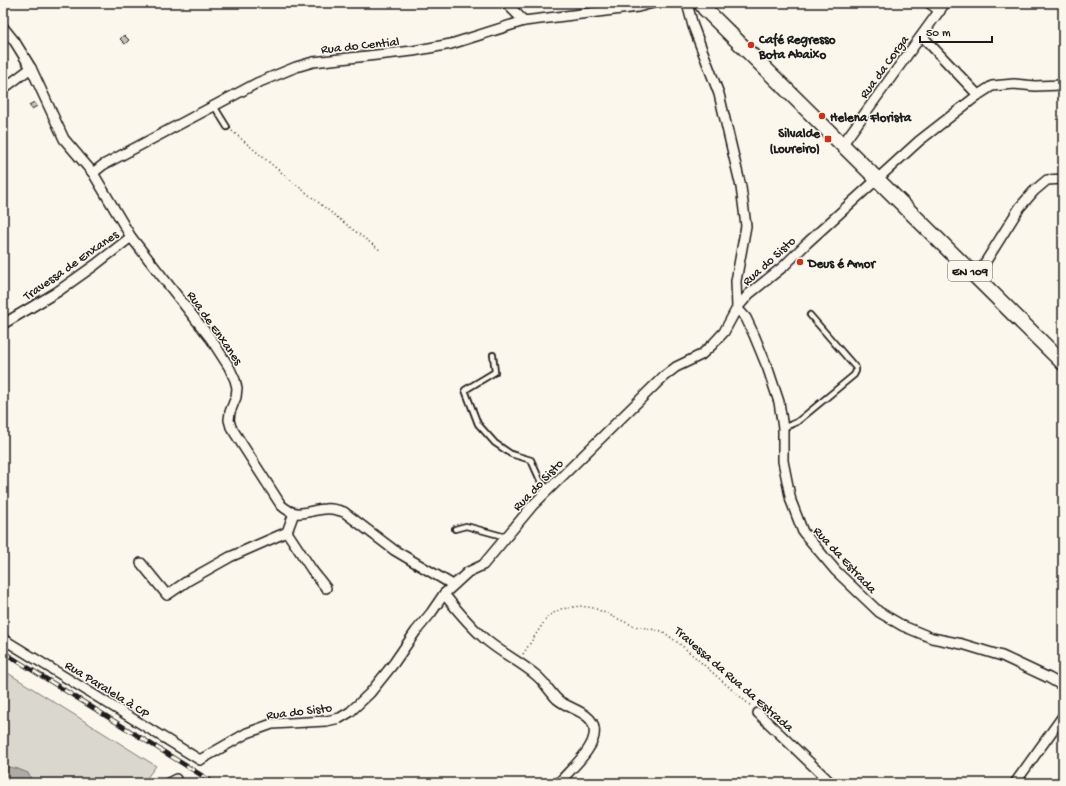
<svg xmlns="http://www.w3.org/2000/svg" width="1066" height="786" viewBox="0 0 1066 786" font-family="'Gochi Hand',sans-serif">
  <style>
    .green { fill: #dad7ce; stroke: #7b7a75 }
    .water { fill: #afaca5; stroke: #74726e }
    .lines { fill: none; stroke-linecap: round; stroke-linejoin: round }
    .stream { stroke: #74726e; stroke-width: 3 }
    .building { fill: #c3c0b8; stroke: #1c1c1c }
    .lane-casing { stroke: #1c1c1c; stroke-width: 8 }
    .street-casing { stroke: #1c1c1c; stroke-width: 12 }
    .primary-casing { stroke: #1c1c1c; stroke-width: 17 }
    .path { stroke: #1c1c1c; stroke-width: 1.5; stroke-dasharray: 1 3; stroke-linecap: butt }
    .lane { stroke: #fbf7ec; stroke-width: 4.5 }
    .street { stroke: #fbf7ec; stroke-width: 9 }
    .primary { stroke: #fbf7ec; stroke-width: 14 }
    .rail-casing { stroke: #1c1c1c; stroke-width: 4.5 }
    .rail { stroke: #fbf7ec; stroke-width: 3; stroke-dasharray: 9; stroke-linecap: butt }
    .poi-dot { fill: #c8321e; stroke: #fbf7ec; stroke-width: 1.5 }
    .labels { text-anchor: middle; stroke-width: 3; stroke-linejoin: round; paint-order: stroke }
    .shield { fill: #fbf7ec; stroke: #5f5e5a; stroke-width: 1 }
    .shield-label { font-size: 12px; font-weight: bold; fill: #1c1c1c }
    .poi-label { font-size: 13px; font-weight: bold; fill: #1c1c1c; stroke: #fbf7ec; text-anchor: start }
    .street-label { font-size: 13px; fill: #1c1c1c; stroke: #fbf7ec }
  </style>
  <rect width="100%" height="100%" fill="#fbf7ec"/>
  <filter id="ink" filterUnits="userSpaceOnUse"><feTurbulence type="fractalNoise" baseFrequency=".025" numOctaves="2"/><feDisplacementMap in="SourceGraphic" scale="8" xChannelSelector="R" yChannelSelector="G"/><feConvolveMatrix kernelMatrix="1 2 1 2 8 2 1 2 1" color-interpolation-filters="sRGB"/></filter>
  <g filter="url(#ink)">
    <!-- green -->
    <polygon class="green" points="3,670 156,766 143,783 3,783"/>
    <!-- water -->
    <polygon class="water" points="5,766 18,769 28,773 33,783 3,783 3,767"/>
    <g class="lines">
      <!-- stream -->
      <polyline class="stream" points="3,761 5,766"/>
    </g>
    <!-- building -->
    <g class="building">
      <polygon points="124,35 129,40 125,44 120,39"/>
      <polygon points="34,102 37,106 32,109 29,105"/>
    </g>
    <g class="lines">
      <defs>
        <g id="lane">
          <polyline points="214,106 227,127"/>
          <polyline points="493,355 495,372 465,390 478,424 495,443 511,454 531,460 540,480 549,490"/>
          <polyline points="783,428 797,422 854,375 856,371 856,368 810,315"/>
          <polyline points="455,529 466,526 506,537"/>
        </g>
        <g id="street">
          <polyline points="506,3 524,21"/>
          <polyline points="689,3 688,7 693,26 719,94 741,187 746,226 736,281 737,308 746,318 754,335 768,369 779,402 783,428 783,461 791,501 803,532 836,571 879,612 903,626 932,638 962,644 1002,656 1049,678 1063,686"/>
          <polyline points="929,3 940,11"/>
          <path d="M3,27L15,42L31,68L64,139L93,173L131,237L211,339L229,367L235,380L237,388L236,397L230,412L229,420L231,427L281,505C297,520 307,510 325,509C332,508 338,510 344,512L394,550L453,585"/>
          <polyline points="922,36 978,95"/>
          <polyline points="3,89 31,68"/>
          <polyline points="842,145 945,3"/>
          <polyline points="93,173 103,165 257,83 296,67 313,62 413,51 451,44 524,21 638,7 653,3"/>
          <polyline points="976,277 1020,207 1034,191 1047,180 1063,179"/>
          <polyline points="3,324 57,292 95,265 131,237"/>
          <polyline points="294,513 287,532 312,570 326,588"/>
          <polyline points="141,563 167,595 189,580 230,557 287,532"/>
          <path d="M444,594C456,609 470,626 485,639C501,653 521,662 537,676C545,683 550,692 557,699C568,709 592,712 594,728C598,747 570,769 559,783"/>
          <polyline points="3,639 200,760 247,733 272,724 326,721 340,718 350,712 370,693 394,663 416,631 431,613 444,594 468,572 483,565 533,505 663,377 676,367 701,355 712,345 724,332 737,308 749,294 784,266 807,243 919,141 978,95 992,86 1014,84 1035,86 1063,85"/>
          <polyline points="758,713 831,783"/>
          <polyline points="168,783 176,779"/>
          <polyline points="1015,783 1063,716"/>
        </g>
        <polyline id="primary" points="701,3 705,9 1063,363"/>
      </defs>
      <!-- lane casing -->
      <use href="#lane" class="lane-casing"/>
      <!-- street casing -->
      <use href="#street" class="street-casing"/>
      <!-- primary casing -->
      <use href="#primary" class="primary-casing"/>
      <!-- path -->
      <g class="path">
        <path d="M232,131C280,172 329,212 380,250"/>
        <polyline points="523,654 548,616 561,609 580,606 594,608 634,626 662,631 681,645 752,707"/>
      </g>
      <!-- lane -->
      <use href="#lane" class="lane"/>
      <!-- street -->
      <use href="#street" class="street"/>
      <!-- primary -->
      <use href="#primary" class="primary"/>
      <defs>
        <polyline id="rail" points="3,652 214,783"/>
      </defs>
      <!-- rail casing -->
      <use href="#rail" class="rail-casing"/>
      <!-- rail -->
      <use href="#rail" class="rail"/>
    </g>
  </g>
  <!-- markers -->
  <g class="poi-dot">
    <circle cx="751" cy="45" r="4"/>
    <circle cx="822" cy="116" r="4"/>
    <rect x="824" y="135" width="8" height="8" rx="2"/>
    <circle cx="800" cy="262" r="4"/>
  </g>
  <g class="labels">
    <!-- shield labels -->
    <rect class="shield" x="948" y="261" width="44" height="20" rx="3"/>
    <g class="shield-label">
      <text x="970" y="275">EN 109</text>
    </g>
    <!-- poi labels -->
    <g class="poi-label">
      <text x="759" y="43">Café Regresso<tspan x="759" dy="15">Bota Abaixo</tspan></text>
      <text x="830" y="121">Helena Florista</text>
      <text x="820" y="137" text-anchor="end">Silvalde<tspan x="820" dy="15">(Loureiro)</tspan></text>
      <text x="808" y="267">Deus é Amor</text>
    </g>
    <!-- street labels -->
    <g class="street-label">
      <text transform="translate(360 44) rotate(-6)" y="5">Rua do Cential</text>
      <text transform="translate(883 66) rotate(-54)" y="5">Rua da Corga</text>
      <text transform="translate(768 260) rotate(-42)" y="5">Rua do Sisto</text>
      <text transform="translate(70 264) rotate(-35)" y="5">Travessa de Enxanes</text>
      <text transform="translate(216 327) rotate(55)" y="5">Rua de Enxanes</text>
      <text transform="translate(537 484) rotate(-46)" y="5">Rua do Sisto</text>
      <text transform="translate(846 559) rotate(47)" y="5">Rua da Estrada</text>
      <text transform="translate(735 678) rotate(41)" y="5">Travessa da Rua da Estrada</text>
      <text transform="translate(108 688) rotate(32)" y="5">Rua Paralela à CP</text>
      <text transform="translate(299 710) rotate(-7)" y="5">Rua do Sisto</text>
    </g>
  </g>
  <!-- margin -->
  <rect width="1066" height="786" fill="none" stroke="#fbf7ec" stroke-width="16"/>
  <rect x="8" y="8" width="1050" height="770" fill="none" stroke="#1c1c1c" stroke-width="1.5" filter="url(#ink)"/>
  <!-- scale -->
  <path d="M920 36v6h72v-6" fill="none" stroke="#1c1c1c" stroke-width="2"/>
  <text x="926" y="36" font-size="12" fill="#1c1c1c" stroke="#fbf7ec" stroke-width="3" paint-order="stroke">50 m</text>
</svg>
